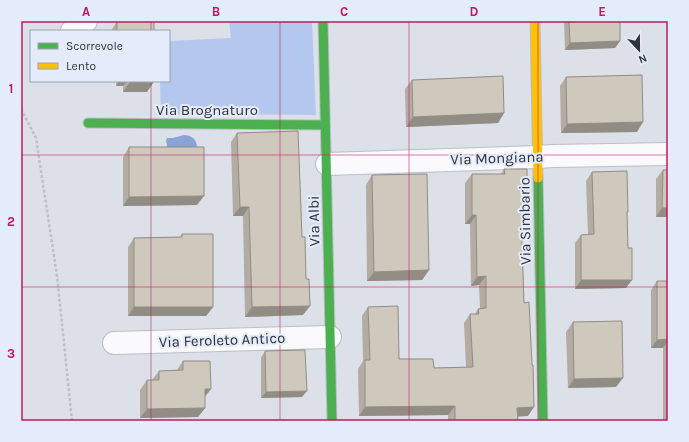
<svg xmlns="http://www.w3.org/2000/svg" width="689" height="442" viewBox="0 0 689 442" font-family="Karla,sans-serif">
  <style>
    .green { fill: #b3c7ef }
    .water { fill: #8aa4d6 }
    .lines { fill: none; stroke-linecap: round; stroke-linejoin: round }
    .street-casing { stroke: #bbbec5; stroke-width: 24 }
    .fast-casing { stroke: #bbbec5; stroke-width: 11 }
    .slow-casing { stroke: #bbbec5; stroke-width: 11 }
    .path { stroke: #bfc1c4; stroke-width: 2.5; stroke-dasharray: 3 2; stroke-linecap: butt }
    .street { stroke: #fafafc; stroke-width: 22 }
    .fast { stroke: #4caf50; stroke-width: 9 }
    .slow { stroke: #ffc107; stroke-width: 9 }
    .wall { fill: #b2aca3 }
    .shaded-wall { fill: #918c84 }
    .building { fill: #cfc8bd; stroke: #918c84 }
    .grid { fill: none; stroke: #c2185b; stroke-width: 1; stroke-opacity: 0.55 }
    .labels { text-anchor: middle; stroke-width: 4; stroke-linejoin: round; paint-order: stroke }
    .street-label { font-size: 15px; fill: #2f3238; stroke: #e4ecfb }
    .neatline { fill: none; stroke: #c2185b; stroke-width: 1.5 }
    .grid-label { font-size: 13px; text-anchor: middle; font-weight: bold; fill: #c2185b }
  </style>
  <rect width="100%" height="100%" fill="#dce0e8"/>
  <!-- green -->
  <polygon class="green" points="229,21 312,21 316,115 161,114 160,81 169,81 169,41 231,38"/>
  <!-- water -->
  <path class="water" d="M184,135C191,135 197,139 197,147L166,148L167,145L166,141L167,138H173Z"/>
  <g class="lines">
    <defs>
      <g id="street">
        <polyline points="72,31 86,21"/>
        <polyline points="327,164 537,157 553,156 668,154"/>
        <polyline points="114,343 330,337"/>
      </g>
      <g id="fast">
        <polyline points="323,21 332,421"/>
        <polyline points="88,123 325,125"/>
        <polyline points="538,178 543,421"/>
      </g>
      <polyline id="slow" points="535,21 538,178"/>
    </defs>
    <!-- street casing -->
    <use href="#street" class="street-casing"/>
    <!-- fast casing -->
    <use href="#fast" class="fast-casing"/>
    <!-- slow casing -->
    <use href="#slow" class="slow-casing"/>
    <!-- path -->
    <polyline class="path" points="21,109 36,138 57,276 72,421"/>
    <!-- street -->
    <use href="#street" class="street"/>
    <!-- fast -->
    <use href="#fast" class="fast"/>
    <!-- slow -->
    <use href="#slow" class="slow"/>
  </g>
  <!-- wall -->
  <g class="wall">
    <polygon points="117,21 154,31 111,31"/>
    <polygon points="564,21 620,21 620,41 615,48 565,50"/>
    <polygon points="566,77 637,132 561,133 560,86"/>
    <polygon points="412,80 504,113 498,123 406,127 405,89"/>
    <polygon points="116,81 153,81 147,92 123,92 123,86 116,86"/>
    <polygon points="237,133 303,315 245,317 243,216 233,216 231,142"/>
    <polygon points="129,147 197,205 123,206 123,157"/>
    <polygon points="504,169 522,205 522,243 528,416 518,416 518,421 448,421 448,415 359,416 358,369 363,361 362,316 368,307 399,359 434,368 466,367 464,323 470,314 475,314 478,309 480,309 479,285 471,286 470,224 465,224 465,183 472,174 501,174"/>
    <polygon points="663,170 668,170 668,217 656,217 656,179"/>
    <polygon points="592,172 627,214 626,288 575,289 575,243 581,235 588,234 586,181"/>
    <polygon points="372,175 429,270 422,280 367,281 366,185"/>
    <polygon points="182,234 213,307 206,316 128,316 128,247 134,238 180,237"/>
    <polygon points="657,281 668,281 668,421 663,421 663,348 651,348 651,290"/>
    <polygon points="573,322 616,387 568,388 566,332"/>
    <polygon points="265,351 302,397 261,398 261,358"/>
    <polygon points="183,361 205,397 205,408 198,417 140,418 140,390 147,380 152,380 159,371 177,370"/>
  </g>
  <!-- shaded-wall -->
  <g class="shaded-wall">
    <polygon points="620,41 615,48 565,50 570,43"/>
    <polygon points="119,81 127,81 123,86 116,86"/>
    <polygon points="130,82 153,83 147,92 123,92"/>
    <polygon points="504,113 498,123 406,127 413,117"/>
    <polygon points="643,122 637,132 561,133 567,124"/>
    <polygon points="204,196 197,205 123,206 129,197"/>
    <polygon points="522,198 527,198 521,207"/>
    <polygon points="240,207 249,207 243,216 233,216"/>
    <polygon points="662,208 668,208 668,217 656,217"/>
    <polygon points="472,215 476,215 470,224 465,224"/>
    <polygon points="429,270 422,280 367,281 374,272"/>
    <polygon points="486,276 479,285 471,286 477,277"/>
    <polygon points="581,280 632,280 626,288 575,289"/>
    <polygon points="310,306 303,315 245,317 252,307"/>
    <polygon points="134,307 213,307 206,316 128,316"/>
    <polygon points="668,339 668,341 663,348 651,348 657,340"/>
    <polygon points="623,378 616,387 568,388 574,379"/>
    <polygon points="205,389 211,389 204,398"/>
    <polygon points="307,391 302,397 261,398 266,392"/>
    <polygon points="455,406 448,415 359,416 365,407"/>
    <polygon points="534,407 528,416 511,417 517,408"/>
    <polygon points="205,408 198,417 140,418 147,409"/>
  </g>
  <!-- building -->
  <g class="building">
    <rect x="117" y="21" width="37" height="10"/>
    <polygon points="569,21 620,21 620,41 570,43"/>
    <polygon points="642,75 643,122 567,124 566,77"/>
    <polygon points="503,76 504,113 413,117 412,80"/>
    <polygon points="130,81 153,81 153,83 130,82"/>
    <polygon points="298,131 302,237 305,237 306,279 309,279 310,306 252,307 249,207 240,207 237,133"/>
    <polygon points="129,147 204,147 204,196 129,197"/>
    <polygon points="504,169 527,169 527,198 522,198 522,243 524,303 529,302 532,365 533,365 534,407 517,408 518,421 455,421 455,406 365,407 365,360 370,360 368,307 398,306 399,359 433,359 434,368 473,367 470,314 479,314 478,309 486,308 486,276 477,277 476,215 472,215 472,174 505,174"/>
    <polygon points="663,170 668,170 668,208 662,208"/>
    <polygon points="627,171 628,212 627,212 628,248 632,248 632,280 581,280 581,235 594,234 592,172"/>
    <polygon points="427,174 429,270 374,272 372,175"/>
    <polygon points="182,234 213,234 213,307 134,307 134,238 182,237"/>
    <polygon points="657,281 668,281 668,339 657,340"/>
    <polygon points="622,321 623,378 574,379 573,322"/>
    <polygon points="305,350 307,391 266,392 265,351"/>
    <polygon points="183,361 210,361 211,389 205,389 205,408 147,409 147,380 159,380 159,371 183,370"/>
  </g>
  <!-- grid -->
  <path class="grid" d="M151,21V31M280,21V421M409,21V421M538,21V421M151,81V421M21,155H668M21,287H668"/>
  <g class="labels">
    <!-- street labels -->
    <g class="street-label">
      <text x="207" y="115">Via Brognaturo</text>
      <text transform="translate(497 158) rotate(-2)" y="5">Via Mongiana</text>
      <text transform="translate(314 221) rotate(-91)" y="5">Via Albi</text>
      <text transform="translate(525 221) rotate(-91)" y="5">Via Simbario</text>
      <text transform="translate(222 340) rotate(-2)" y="5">Via Feroleto Antico</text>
    </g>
  </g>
  <!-- border -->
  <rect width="689" height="442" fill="none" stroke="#e4ecfb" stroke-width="44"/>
  <!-- legend -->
  <rect x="30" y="30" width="140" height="52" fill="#e4ecfb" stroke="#9ca2ad"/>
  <rect x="38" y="43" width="20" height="6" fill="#4caf50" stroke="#9ca2ad"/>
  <text x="66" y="50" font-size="12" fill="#2f3238">Scorrevole</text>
  <rect x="38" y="63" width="20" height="6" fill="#ffc107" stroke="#9ca2ad"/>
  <text x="66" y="70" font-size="12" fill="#2f3238">Lento</text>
  <!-- north arrow -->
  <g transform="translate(639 50) rotate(158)" stroke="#e4ecfb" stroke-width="3" paint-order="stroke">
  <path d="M0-3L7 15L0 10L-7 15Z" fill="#2f3238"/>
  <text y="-6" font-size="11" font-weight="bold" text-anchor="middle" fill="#2f3238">N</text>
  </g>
  <rect x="22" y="22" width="645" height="398" class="neatline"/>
  <g class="grid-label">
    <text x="86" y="16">A</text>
    <text x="216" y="16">B</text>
    <text x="344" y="16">C</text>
    <text x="474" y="16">D</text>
    <text x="602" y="16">E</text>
    <text x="11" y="93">1</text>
    <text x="11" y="226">2</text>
    <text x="11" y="358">3</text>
  </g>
</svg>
